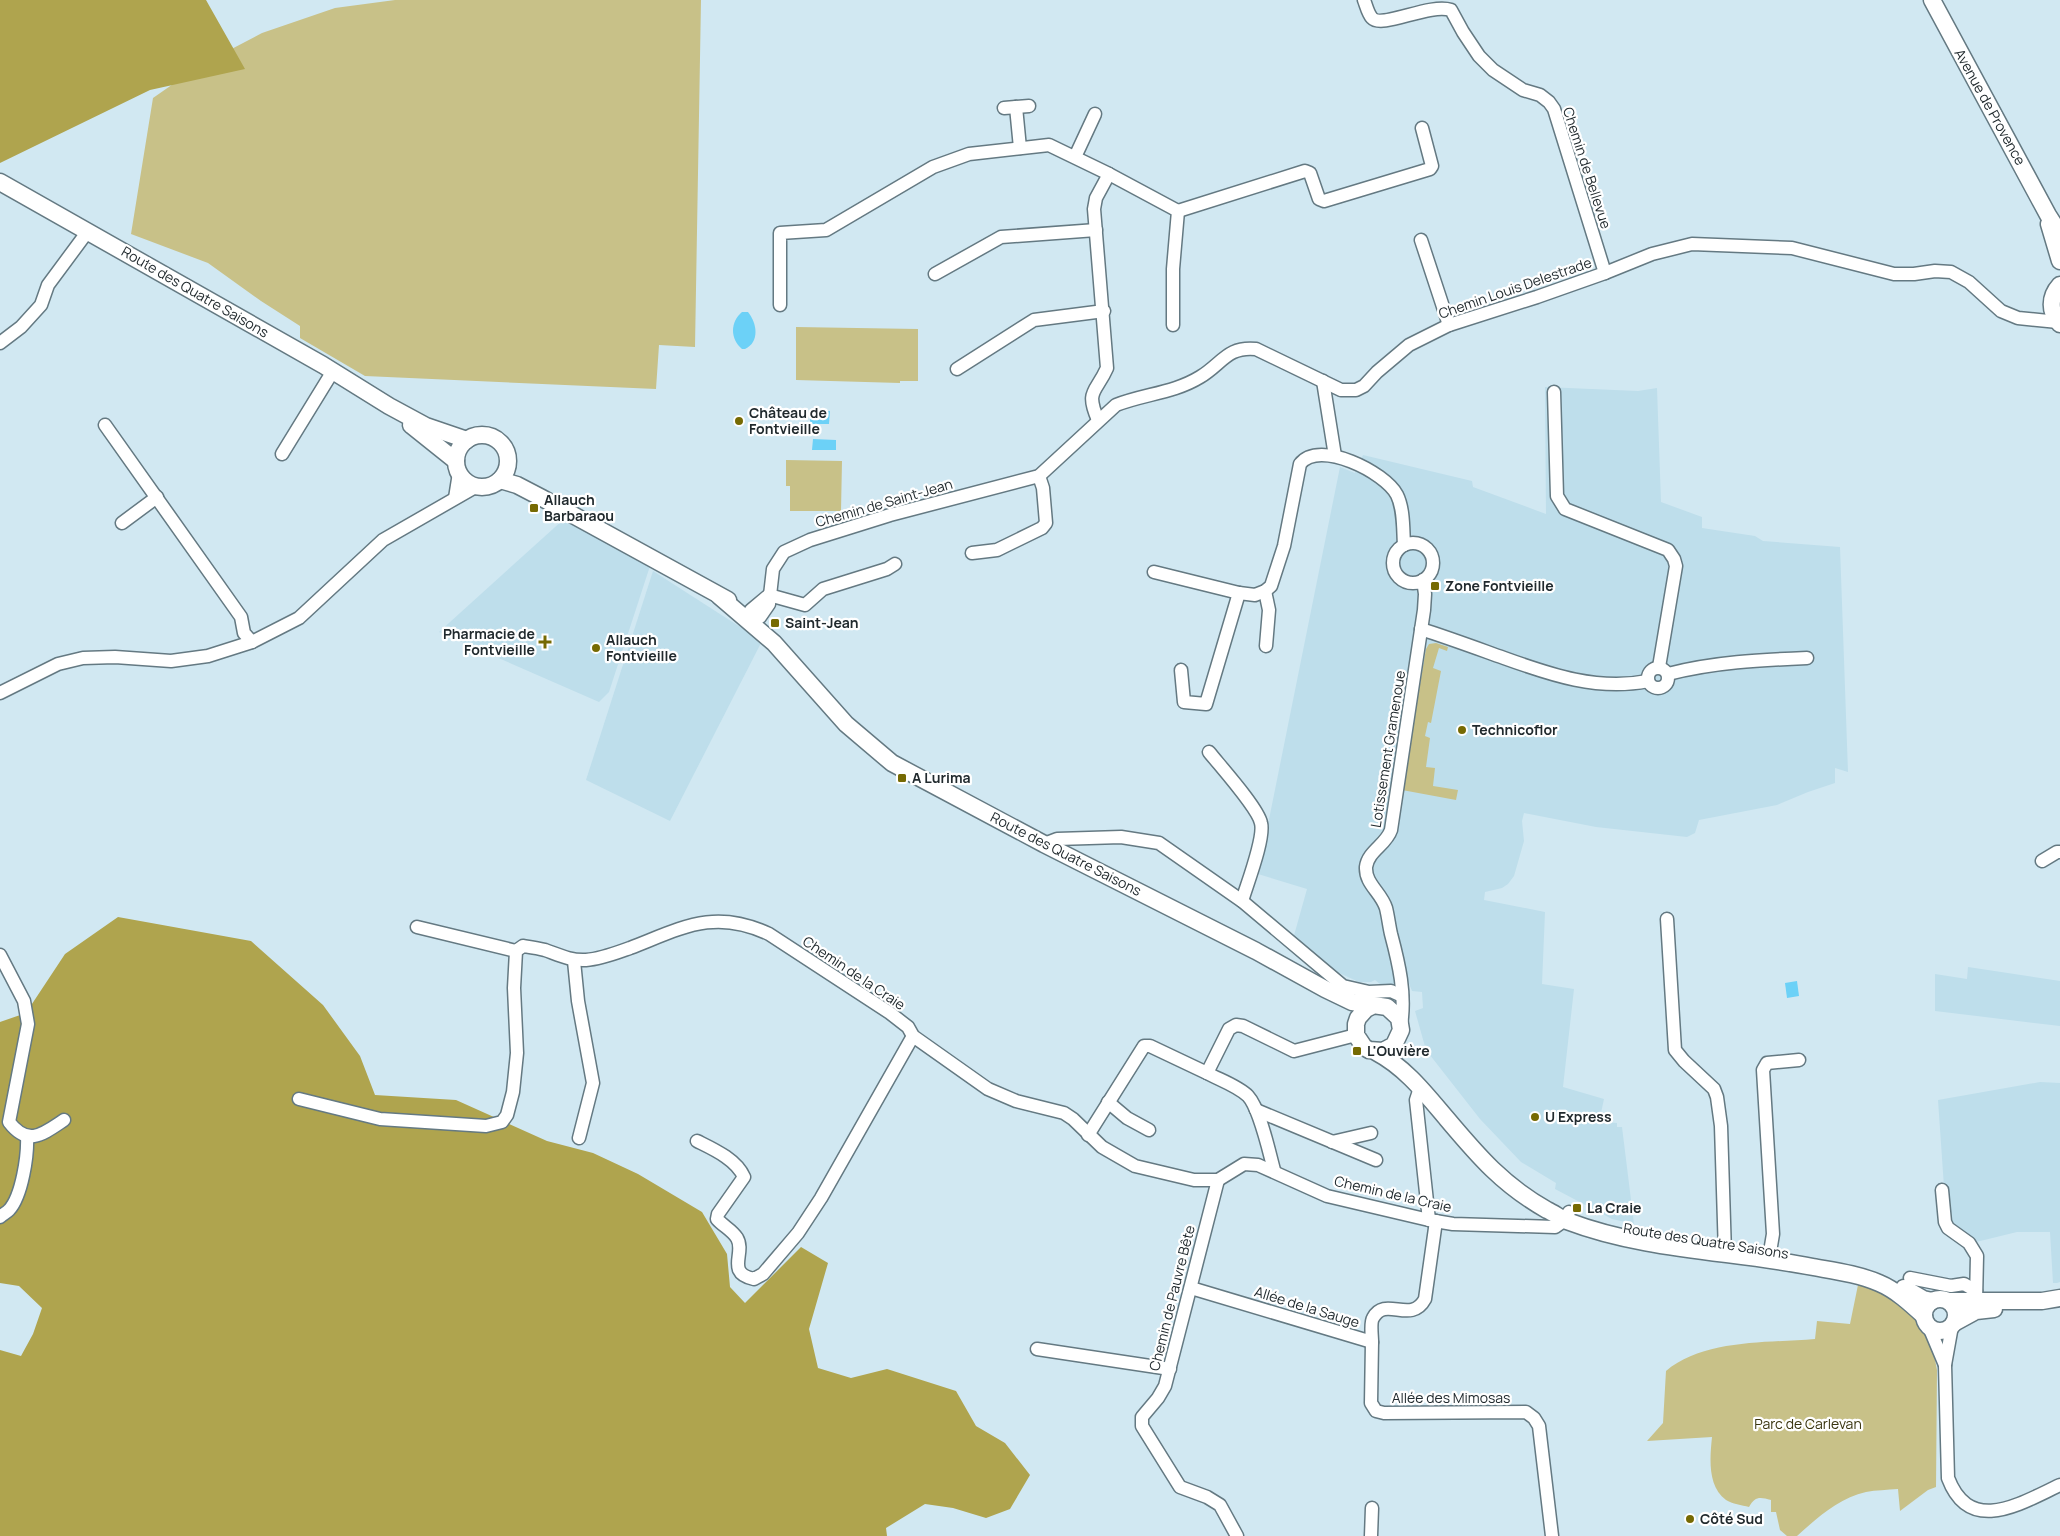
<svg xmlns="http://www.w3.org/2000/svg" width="2060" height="1536" viewBox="0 0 2060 1536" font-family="Manrope,sans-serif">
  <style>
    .built { fill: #bedeeb }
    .green { fill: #c8c188 }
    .forest { fill: #afa44e }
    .water { fill: #6cd1f7 }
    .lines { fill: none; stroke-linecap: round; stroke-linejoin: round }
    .minor-casing { stroke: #647982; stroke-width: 15 }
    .major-casing { stroke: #647982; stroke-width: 19 }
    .minor { stroke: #fff; stroke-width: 12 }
    .major { stroke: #fff; stroke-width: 16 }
    .poi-dot { fill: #766a03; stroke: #fff; stroke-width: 2 }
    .labels { text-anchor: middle; stroke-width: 4.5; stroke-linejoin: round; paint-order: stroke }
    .street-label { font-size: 14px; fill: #212a2e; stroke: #fff }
    .poi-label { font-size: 14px; font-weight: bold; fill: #212a2e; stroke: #fff; text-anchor: start }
    .park-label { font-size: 14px; fill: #39340e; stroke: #fff }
  </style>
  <rect width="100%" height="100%" fill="#d1e8f2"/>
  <!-- built -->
  <g class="built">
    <polygon points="1545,387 1638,391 1657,388 1661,502 1702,517 1702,528 1755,536 1763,541 1840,547 1848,772 1835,768 1835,783 1808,792 1777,805 1699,820 1695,833 1687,837 1596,827 1524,813 1522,821 1524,841 1514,876 1508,884 1502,888 1485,892 1484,900 1545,912 1542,984 1574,989 1563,1087 1604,1099 1599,1122 1617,1123 1617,1127 1622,1127 1634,1224 1612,1219 1555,1189 1556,1183 1521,1162 1480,1119 1426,1050 1415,1011 1423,1008 1422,992 1412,991 1408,981 1399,982 1397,986 1386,989 1375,980 1371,982 1359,982 1337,972 1323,962 1293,939 1307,889 1258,874 1340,467 1355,473 1363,455 1472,481 1473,487 1546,514"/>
    <polygon points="564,519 650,566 609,692 599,702 439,632"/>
    <polygon points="653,571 762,641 670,821 586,780"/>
    <polygon points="1968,967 2060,981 2060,1026 1935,1011 1935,974 1967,979"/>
    <polygon points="2040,1082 2060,1083 2060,1282 2057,1283 2053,1283 2050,1232 2017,1232 1972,1243 1947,1222 1944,1187 1938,1100"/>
  </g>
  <!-- green -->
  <g class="green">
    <polygon points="395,0 701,0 695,347 659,345 656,389 365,376 300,338 300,326 261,301 208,263 131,234 153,98 199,66 262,33 335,8"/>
    <polygon points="796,327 918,329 918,381 900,381 900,383 796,380"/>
    <polygon points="786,460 842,461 841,511 790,511 790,486 786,486"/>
    <polygon points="1436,643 1448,647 1447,651 1439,648 1433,668 1441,671 1431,723 1428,722 1425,736 1430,738 1426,767 1435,768 1433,786 1458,790 1456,800 1402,790 1426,649 1429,644"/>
    <path d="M1859,1280C1899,1294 1931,1326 1937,1370L1936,1487L1928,1490L1900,1511L1898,1489C1887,1490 1876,1490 1866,1492C1839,1498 1817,1518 1797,1536H1787L1780,1530L1776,1512H1771V1500C1760,1497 1755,1496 1749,1507C1742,1505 1732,1504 1726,1500C1707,1486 1710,1457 1712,1437L1647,1441L1663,1423L1666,1371C1704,1339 1767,1343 1815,1339L1817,1321L1850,1324Z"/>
  </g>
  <!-- forest -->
  <g class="forest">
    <polygon points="0,0 206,0 245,69 150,90 0,163"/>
    <polygon points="118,917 251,941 323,1005 360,1056 375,1095 456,1100 547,1141 593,1153 638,1174 702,1212 727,1254 730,1287 745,1303 801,1247 828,1263 809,1329 818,1368 851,1378 887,1369 956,1391 976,1426 1005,1443 1030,1475 1010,1509 986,1518 953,1508 925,1504 886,1528 887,1536 0,1536 0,1350 21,1356 33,1334 42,1308 19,1286 0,1283 0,1022 26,1013 65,954"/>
  </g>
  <!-- water -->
  <g class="water">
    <path d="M742,312H748C757,323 760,342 745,349H742C730,339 730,322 742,312Z"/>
    <polygon points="830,411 829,424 810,424 810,412"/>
    <polygon points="813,439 836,440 836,450 812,450"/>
    <polygon points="1797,981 1799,996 1787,998 1785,983"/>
  </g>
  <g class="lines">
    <defs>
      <g id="minor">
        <path d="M1364,0C1366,5 1368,14 1372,18C1382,29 1429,3 1451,10L1463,32L1479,56L1493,70L1523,90L1540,95L1549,102L1554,109L1605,273"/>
        <polyline points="1016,107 1020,148"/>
        <polyline points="1004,108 1029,106"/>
        <polyline points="1075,157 1095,114"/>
        <polyline points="1178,211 1305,171 1310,173 1319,199 1324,201 1430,169 1432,166 1422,128"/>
        <polyline points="1421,240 1449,325"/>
        <polyline points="935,274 1001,237 1096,230"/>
        <polyline points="780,305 780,233 826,230 933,167 969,154 1049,145 1109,174 1178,211 1173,269 1173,325"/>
        <polyline points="0,343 21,327 41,305 48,285 88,231"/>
        <polyline points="957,369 1034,320 1104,311"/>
        <polyline points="1323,381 1335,456"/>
        <polyline points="1554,392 1557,496 1565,509 1668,550 1674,559 1676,566 1659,667"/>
        <path d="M1098,420C1085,390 1096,393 1107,368L1094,209L1096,198L1109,174"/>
        <polyline points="105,425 241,617 244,633 252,642"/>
        <polyline points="282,454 333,371"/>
        <polyline points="455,498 459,473"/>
        <polyline points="122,523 157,497"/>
        <circle cx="1413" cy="563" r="20"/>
        <polyline points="972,553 997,550 1042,528 1046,523 1043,488 1039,476"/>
        <path d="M1154,572L1239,593L1255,595L1265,591L1271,586L1284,546L1300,464C1319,439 1385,472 1397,495C1404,509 1403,530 1404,545"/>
        <polyline points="1265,591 1269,610 1266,646"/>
        <polyline points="769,595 805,605 823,589 887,569 895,564"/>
        <polyline points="747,619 751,610 769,595"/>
        <path d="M752,623L760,617L769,604L773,569L784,552L810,540L890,515L1039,476L1116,405C1144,394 1174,393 1200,377C1222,364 1227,346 1256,349L1341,390H1356L1364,386L1377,372L1409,345L1449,325L1537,297L1605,273L1652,254L1692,244L1792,248L1894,274H1914L1935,271L1951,272L1969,282L2001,311L2018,318L2058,322"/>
        <path d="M1421,629C1449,638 1476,648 1504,658C1551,675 1598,691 1648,681"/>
        <circle cx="1658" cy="678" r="10"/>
        <polyline points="1181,670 1184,702 1206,704 1239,593"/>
        <path d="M1668,674C1714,662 1760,660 1807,658"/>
        <polyline points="0,693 58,664 83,658 115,657 171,661 208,656 252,642 299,618 383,540 477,486"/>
        <path d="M1209,752C1221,767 1258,808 1261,823C1265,838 1247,884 1242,901"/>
        <polyline points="1044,844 1057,839 1121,837 1159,843 1242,901 1343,986 1369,992 1391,991 1402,996"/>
        <polyline points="2042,861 2057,852 2060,852"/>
        <polyline points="1667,919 1675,1050 1684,1061 1714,1089 1717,1097 1721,1126 1725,1254"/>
        <polyline points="417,927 516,951"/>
        <path d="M0,955L24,1001L28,1024L9,1122C28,1147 43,1134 64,1120"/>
        <polyline points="574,961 578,1001 593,1083 579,1138"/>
        <path d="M1401,1025C1406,994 1399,964 1391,934C1389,925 1388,916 1386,908C1381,892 1365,884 1366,867C1368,851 1386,845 1391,830L1424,610L1425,594L1423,580"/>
        <polyline points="1420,1088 1416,1100 1429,1220"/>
        <path d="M299,1099L380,1119L486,1126L502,1122L507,1115L513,1092L517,1053L514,988L516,951L523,946C530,947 538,948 545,950C559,955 571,961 586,960C601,959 616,953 630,948C682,928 714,908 769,934L890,1013L908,1027L913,1036L988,1089L1016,1101L1064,1113L1073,1119L1102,1147L1135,1166L1194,1180H1218L1244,1164L1258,1165L1327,1196L1429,1220L1453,1224L1555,1227L1565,1220L1569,1212"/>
        <polyline points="1108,1102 1127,1118 1149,1130"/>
        <polyline points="1256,1110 1376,1160"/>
        <polyline points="1088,1135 1144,1046 1150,1046 1207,1073"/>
        <path d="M697,1141C713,1149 736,1159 744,1177L718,1214L717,1219C723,1226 732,1230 737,1238C746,1253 725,1273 754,1279L763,1274L798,1233L821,1198L913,1036"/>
        <polyline points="1332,1142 1371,1133"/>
        <path d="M1274,1170C1269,1152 1260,1109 1248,1096C1238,1086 1220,1080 1207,1073L1229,1029L1236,1025L1243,1026L1294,1051L1356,1035"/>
        <polyline points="1218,1180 1165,1386 1158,1398 1142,1417 1142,1426 1180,1487 1207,1497 1220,1505 1237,1536"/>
        <polyline points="1942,1190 1945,1222 1948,1228 1969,1243 1977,1256 1976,1301"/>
        <path d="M0,1217C3,1214 6,1213 9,1210C22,1196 28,1155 27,1136"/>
        <polyline points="1769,1258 1773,1234 1763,1070 1767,1063 1799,1060"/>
        <polyline points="1910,1278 1951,1286 1964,1284 1976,1291"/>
        <path d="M1191,1288L1372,1342C1372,1335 1370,1323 1373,1318C1385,1295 1411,1325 1425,1299L1436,1221"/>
        <path d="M1929,1327L1945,1365L1948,1478C1970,1536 2021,1503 2060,1485"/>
        <polyline points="1372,1342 1371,1403 1376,1411 1384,1413 1526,1412 1534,1418 1539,1426 1552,1536"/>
        <polyline points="1037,1349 1170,1369"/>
        <polyline points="1945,1365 1952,1326"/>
        <polyline points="1371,1536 1372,1508"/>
      </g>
      <g id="major">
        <polyline points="1932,0 2048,215 2060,234"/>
        <polyline points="0,182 323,365 389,406 426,426 467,440"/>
        <polyline points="2049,224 2060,261"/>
        <path d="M2060,285C2049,297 2049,312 2060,324"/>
        <polyline points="411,425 456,461"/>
        <circle cx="482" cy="461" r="26"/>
        <polyline points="500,480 517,485 542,498 728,600"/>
        <polyline points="719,596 774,643 846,724 892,763 1044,844 1256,951 1325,989 1352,1002 1387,1007 1399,1018 1401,1030 1394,1045 1383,1051 1369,1050 1364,1047 1356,1035 1356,1024 1358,1018 1366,1009 1372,1006"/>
        <path d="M1376,1052C1406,1068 1425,1093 1447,1119C1479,1157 1503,1185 1547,1210C1554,1213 1560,1218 1567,1221C1646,1251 1731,1251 1813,1267C1835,1271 1858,1274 1879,1283C1896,1290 1911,1304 1924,1316"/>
        <polyline points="1904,1288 1923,1299 1932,1301"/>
        <circle cx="1940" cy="1315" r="16"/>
        <polyline points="1949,1301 2042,1301 2060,1298"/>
        <polyline points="1954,1323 1976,1311 1994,1309"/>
      </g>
    </defs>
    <!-- minor casing -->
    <use href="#minor" class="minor-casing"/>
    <!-- major casing -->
    <use href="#major" class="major-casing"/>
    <!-- minor -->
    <use href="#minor" class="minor"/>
    <!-- major -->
    <use href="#major" class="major"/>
  </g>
  <!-- markers -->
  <g class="poi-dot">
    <circle cx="739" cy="421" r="5"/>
    <rect x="529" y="503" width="10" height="10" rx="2.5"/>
    <rect x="1430" y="581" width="10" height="10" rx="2.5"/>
    <rect x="770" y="618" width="10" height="10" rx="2.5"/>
    <path d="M542.5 634.5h5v5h5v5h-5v5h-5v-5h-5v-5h5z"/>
    <circle cx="596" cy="648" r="5"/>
    <circle cx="1462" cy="730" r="5"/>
    <rect x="897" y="773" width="10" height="10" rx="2.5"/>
    <rect x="1352" y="1046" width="10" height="10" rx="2.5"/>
    <circle cx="1535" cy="1117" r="5"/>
    <rect x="1572" y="1203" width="10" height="10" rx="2.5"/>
    <circle cx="1690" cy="1519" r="5"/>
  </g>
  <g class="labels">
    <!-- street labels -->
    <g class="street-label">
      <text transform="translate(1990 107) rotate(61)" y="5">Avenue de Provence</text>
      <text transform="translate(1587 168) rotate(72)" y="5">Chemin de Bellevue</text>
      <text transform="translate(1515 288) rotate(-19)" y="5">Chemin Louis Delestrade</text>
      <text transform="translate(195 292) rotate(30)" y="5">Route des Quatre Saisons</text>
      <text transform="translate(884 503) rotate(-16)" y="5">Chemin de Saint-Jean</text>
      <text transform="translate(1388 749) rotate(-81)" y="5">Lotissement Gramenoue</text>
      <text transform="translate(1066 854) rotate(27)" y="5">Route des Quatre Saisons</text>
      <text transform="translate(854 973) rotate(34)" y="5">Chemin de la Craie</text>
      <text transform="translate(1393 1194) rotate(13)" y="5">Chemin de la Craie</text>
      <text transform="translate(1706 1241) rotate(9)" y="5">Route des Quatre Saisons</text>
      <text transform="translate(1172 1298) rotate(-76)" y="5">Chemin de Pauvre Bête</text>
      <text transform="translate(1307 1307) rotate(17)" y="5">Allée de la Sauge</text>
      <text x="1451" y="1403">Allée des Mimosas</text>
    </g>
    <!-- poi labels -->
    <g class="poi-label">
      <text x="749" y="418">Château de<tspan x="749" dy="16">Fontvieille</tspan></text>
      <text x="544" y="505">Allauch<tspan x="544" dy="16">Barbaraou</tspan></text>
      <text x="1445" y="591">Zone Fontvieille</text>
      <text x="785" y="628">Saint-Jean</text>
      <text x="535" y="639" text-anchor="end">Pharmacie de<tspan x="535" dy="16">Fontvieille</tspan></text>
      <text x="606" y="645">Allauch<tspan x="606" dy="16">Fontvieille</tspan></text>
      <text x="1472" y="735">Technicoflor</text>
      <text x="912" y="783">A Lurima</text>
      <text x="1367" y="1056">L'Ouvière</text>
      <text x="1545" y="1122">U Express</text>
      <text x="1587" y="1213">La Craie</text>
      <text x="1700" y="1524">Côté Sud</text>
    </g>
    <!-- park labels -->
    <g class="park-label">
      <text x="1808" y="1429">Parc de Carlevan</text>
    </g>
  </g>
</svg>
